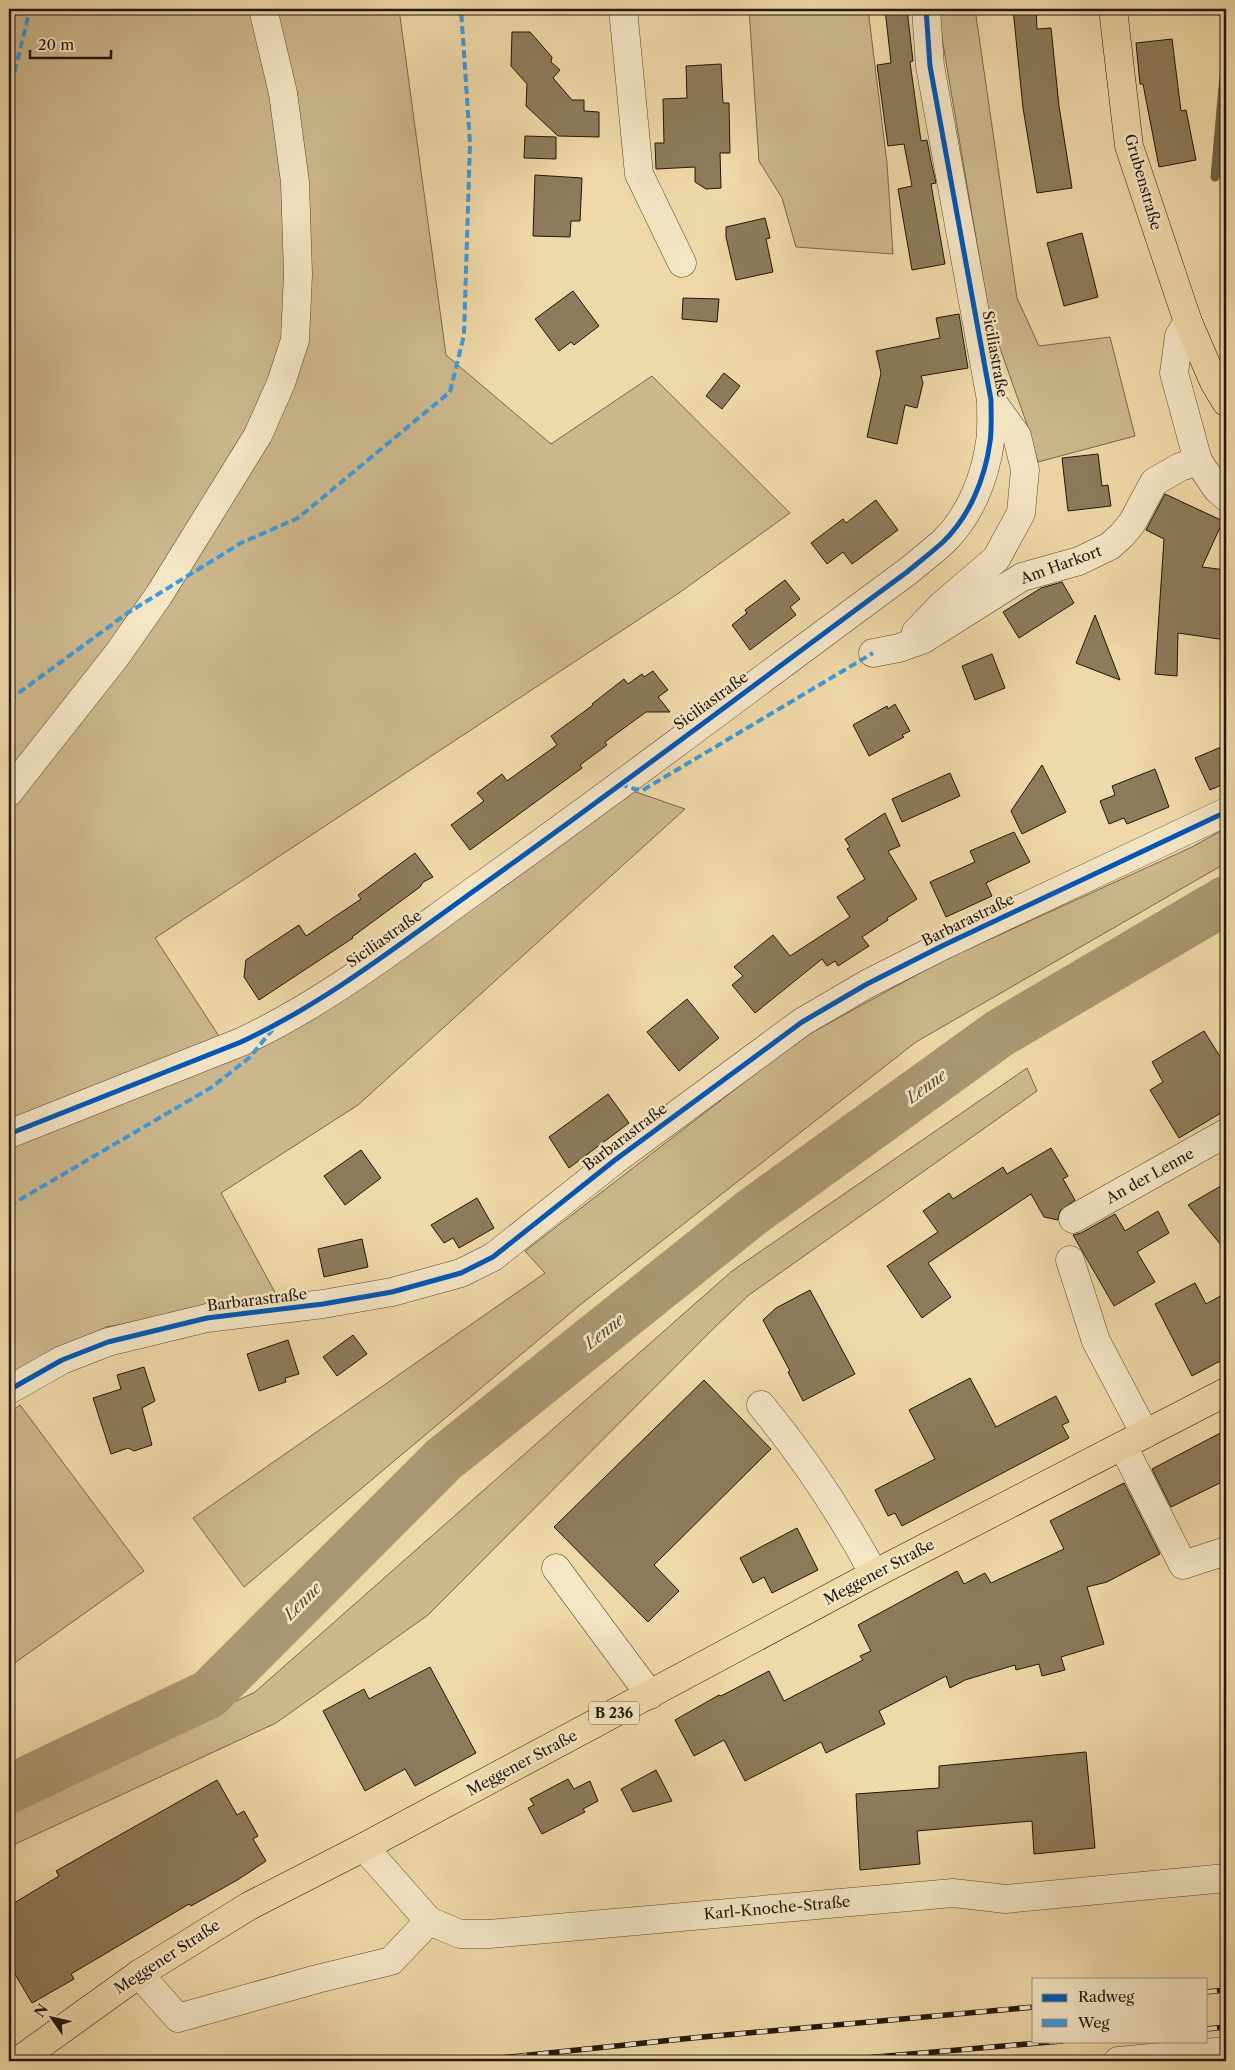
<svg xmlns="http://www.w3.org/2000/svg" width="1235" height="2070" viewBox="0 0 1235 2070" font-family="'Libre Caslon Text',serif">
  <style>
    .green { fill: #cdb88d; stroke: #77674a }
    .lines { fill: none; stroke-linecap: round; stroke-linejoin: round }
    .stream { stroke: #736347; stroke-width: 9 }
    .river { stroke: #aa9771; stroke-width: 49 }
    .building { fill: #8d7b5b; stroke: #211607 }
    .minor-casing { stroke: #55472f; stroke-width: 29 }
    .major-casing { stroke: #211607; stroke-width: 29 }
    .minor { stroke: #f5e6c6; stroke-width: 28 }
    .major { stroke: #f0d9a8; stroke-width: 28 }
    .rail-casing { stroke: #211607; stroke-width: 5.5 }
    .rail { stroke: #f5e6c6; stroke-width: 4; stroke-dasharray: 11; stroke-linecap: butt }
    .quiet { stroke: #3c9add; stroke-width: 4; stroke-dasharray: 8 4; stroke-linecap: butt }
    .cycleway-casing { stroke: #f5e6c6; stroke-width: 8 }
    .cycleway { stroke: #0057b8; stroke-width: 5 }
    .labels { text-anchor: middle; stroke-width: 5; stroke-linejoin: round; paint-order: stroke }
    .shield { fill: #f5e6c6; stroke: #615440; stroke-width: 1 }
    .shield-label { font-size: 14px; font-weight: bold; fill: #211607 }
    .street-label { font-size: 15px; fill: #211607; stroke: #f5e6c6 }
    .water-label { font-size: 16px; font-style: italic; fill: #584a31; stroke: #f5e6c6 }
  </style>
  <rect width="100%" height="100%" fill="#f0d9a8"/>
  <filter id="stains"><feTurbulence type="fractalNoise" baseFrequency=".004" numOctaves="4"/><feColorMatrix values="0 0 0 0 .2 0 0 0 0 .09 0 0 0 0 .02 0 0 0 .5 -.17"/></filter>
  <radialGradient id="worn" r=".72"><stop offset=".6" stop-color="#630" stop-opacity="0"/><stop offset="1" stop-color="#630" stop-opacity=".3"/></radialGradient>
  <!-- green -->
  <g class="green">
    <polygon points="9,9 399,9 446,355 551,444 652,376 790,513 679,593 155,938 232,1056 633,791 685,809 358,1105 221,1193 278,1298 106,1327 60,1350 9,1379"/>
    <polygon points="749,9 868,9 887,163 893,254 796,247 782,198 759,161"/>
    <polygon points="937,9 975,9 1017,298 1039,346 1110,337 1135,436 1038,462 1029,430 990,320"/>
    <polygon points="1226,828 1226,863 916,1042 580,1305 244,1587 193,1518 545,1273 525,1251 802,1038 940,962 1192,847"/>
    <polygon points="1027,1068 1037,1091 749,1295 716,1326 428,1615 276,1723 9,1847 9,1812 255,1692 732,1271"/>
    <polygon points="20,1405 144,1571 9,1667 9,1413"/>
  </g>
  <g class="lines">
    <!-- stream -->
    <polyline class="stream" points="1215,177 1226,54"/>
    <!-- river -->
    <polyline class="river" points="9,1789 209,1694 444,1459 751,1213 1000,1033 1226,900"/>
  </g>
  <!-- building -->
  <g class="building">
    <polygon points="885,9 907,9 913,61 910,62 921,141 927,140 931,161 936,183 931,184 945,264 912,270 898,189 912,186 904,144 888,146 877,65 891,63"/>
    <polygon points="1013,9 1036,9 1037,29 1051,28 1059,106 1072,188 1037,193 1023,108"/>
    <polygon points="512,32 530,32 552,57 551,62 560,70 553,78 572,100 584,100 584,111 599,112 599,137 558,136 526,106 527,84 511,66"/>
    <polygon points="1172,39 1181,111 1186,110 1196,160 1159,167 1143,84 1140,84 1136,43"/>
    <polygon points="721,64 723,103 729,103 730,153 720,153 721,188 706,189 695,182 695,167 656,169 655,143 664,143 663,99 687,98 686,66"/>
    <polygon points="525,136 556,137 556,159 524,158"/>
    <polygon points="535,175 582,178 580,221 571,221 570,237 533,236"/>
    <polygon points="765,218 770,238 766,239 773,272 736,280 726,237 726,227"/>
    <polygon points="1082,233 1098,297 1064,306 1047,243"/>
    <polygon points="573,291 599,326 574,345 571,342 559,351 535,319"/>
    <polygon points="683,298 719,299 717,322 682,319"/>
    <polygon points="959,314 968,368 921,376 923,383 917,408 905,405 897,444 867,437 881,373 876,351 940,338 936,318"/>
    <polygon points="724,373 740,386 722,409 706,396"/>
    <polygon points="1098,454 1102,486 1108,485 1111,506 1068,511 1062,458"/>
    <polygon points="1165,494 1223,521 1202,567 1226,570 1226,640 1178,633 1177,676 1155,674 1164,539 1146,530"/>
    <polygon points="876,500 898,530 852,564 843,552 827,564 811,543 843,519 846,523"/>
    <polygon points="785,580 800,599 790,607 796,615 750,650 732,625 747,613 745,610"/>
    <polygon points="1062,582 1074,603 1019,638 1003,612 1041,588"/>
    <polygon points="1095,615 1120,680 1076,663"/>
    <polygon points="992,654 1005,688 975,700 962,666"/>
    <polygon points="653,671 668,690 658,697 670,712 646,712 605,742 607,745 580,765 582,768 470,850 451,825 484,801 477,793 502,774 507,781 557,745 551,736 593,705 592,704 624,679 628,684 642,674 644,677"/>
    <polygon points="895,704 910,731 902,735 904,737 869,756 853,725 887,706 888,709"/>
    <polygon points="1226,745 1226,783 1210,790 1195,758"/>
    <polygon points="1042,765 1066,812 1022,834 1011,811"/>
    <polygon points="1155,769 1169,807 1127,824 1124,818 1109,824 1100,801 1115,795 1112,786"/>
    <polygon points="950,773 960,796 902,822 892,799"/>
    <polygon points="885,813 900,846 888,851 917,899 887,918 888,920 862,937 869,946 838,966 835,961 827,966 822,959 755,1013 732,985 743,976 734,967 773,935 790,956 850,917 837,897 865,879 847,849 850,847 845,839"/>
    <polygon points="1014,832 1030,862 986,883 992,896 946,917 930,882 975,862 970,851"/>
    <polygon points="415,853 433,877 423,882 420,887 352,937 353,938 259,1000 244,977 246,960 299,925 306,936 361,899 358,895"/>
    <polygon points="687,999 719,1038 679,1071 647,1032"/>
    <polygon points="1204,1031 1226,1066 1226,1110 1179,1138 1150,1090 1163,1082 1152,1062"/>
    <polygon points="608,1094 629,1123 569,1168 549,1137"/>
    <polygon points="1051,1148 1068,1176 1063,1179 1075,1200 1060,1211 1058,1220 1044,1217 1031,1194 928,1263 951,1297 922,1318 887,1266 938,1232 923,1211 949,1193 953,1199 1003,1167 1007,1174"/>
    <polygon points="361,1150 381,1178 345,1205 324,1176"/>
    <polygon points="1226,1183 1226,1251 1188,1205"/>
    <polygon points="477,1198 494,1228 459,1248 453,1238 444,1243 431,1225"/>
    <polygon points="1158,1211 1169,1233 1137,1252 1155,1282 1114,1306 1073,1235 1081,1233 1115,1214 1125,1231"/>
    <polygon points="362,1239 368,1267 324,1277 318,1249"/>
    <polygon points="1195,1283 1206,1304 1226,1293 1226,1358 1192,1376 1155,1304"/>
    <polygon points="810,1290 855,1374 803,1401 788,1372 790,1371 763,1320 776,1308"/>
    <polygon points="353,1335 367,1354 337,1376 323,1357"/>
    <polygon points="288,1340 299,1374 285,1378 286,1382 259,1391 247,1354"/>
    <polygon points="144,1367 155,1401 142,1408 152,1445 134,1451 128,1448 111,1454 93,1398 121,1389 117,1375"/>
    <polygon points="970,1378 996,1427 1056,1396 1069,1422 1062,1425 1069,1438 902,1526 895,1513 888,1516 875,1490 935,1459 909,1410"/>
    <polygon points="704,1380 771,1449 654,1565 679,1591 648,1622 554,1527"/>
    <polygon points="1226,1430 1226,1480 1171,1507 1152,1469"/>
    <polygon points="1124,1483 1160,1554 1107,1582 1087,1587 1104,1644 1061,1657 1065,1670 1042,1676 1039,1664 1016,1670 1015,1665 965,1680 950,1688 946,1676 879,1711 885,1724 826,1753 821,1742 745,1781 724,1740 694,1756 675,1720 719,1695 721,1696 769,1671 784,1701 863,1660 860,1656 871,1651 858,1625 957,1571 964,1584 985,1573 991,1583 1064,1549 1050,1521"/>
    <polygon points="797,1528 818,1570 772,1593 764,1577 753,1583 740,1558"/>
    <polygon points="430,1667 476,1753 415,1786 405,1769 365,1791 323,1711 364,1689 369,1699"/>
    <polygon points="1086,1752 1095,1848 1034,1854 1032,1821 917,1831 920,1864 860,1870 856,1794 939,1788 939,1766"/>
    <polygon points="656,1770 672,1801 633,1812 621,1789"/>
    <polygon points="568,1779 574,1789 590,1781 598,1801 583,1809 585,1812 542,1834 528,1808 534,1805 530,1799"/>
    <polygon points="217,1780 237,1815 244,1811 258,1836 253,1839 266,1861 239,1879 191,1906 189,1904 71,1974 74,1979 32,2003 9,1964 9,1906 59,1876 56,1871"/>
  </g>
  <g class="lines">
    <defs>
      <g id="minor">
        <polyline points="623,9 639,174 682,263"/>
        <polyline points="1188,322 1179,336 1174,373 1198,461 1217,489 1226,497"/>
        <polyline points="916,632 942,605 996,559 1021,513 1025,470 1017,436 991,400"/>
        <polyline points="873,653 899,648 924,639 1022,577 1079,561 1110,546 1122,535 1132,523 1154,482 1180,467 1198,461"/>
        <polyline points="9,792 117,655 159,595 258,435 281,383 295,340 298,274 295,182 283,93 263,9"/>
        <path d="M9,1134L241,1042C327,1002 401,943 478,888C623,785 764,677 907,572C919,562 932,552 943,542C970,516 985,478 990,442C992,429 991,414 991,400L930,66L926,9"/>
        <polyline points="1073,1219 1226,1133"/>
        <polyline points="1070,1260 1096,1341 1145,1434"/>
        <polyline points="9,1390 62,1360 108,1342 207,1318 323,1304 392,1292 461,1273 493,1257 615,1160 802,1022 867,984 944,945 1226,812"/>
        <path d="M761,1405C805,1458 841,1513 874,1574"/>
        <polyline points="1123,1446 1183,1565 1226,1551"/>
        <polyline points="556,1568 650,1695"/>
        <polyline points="364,1847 429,1921 460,1934 489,1934 953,1893 1006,1899 1226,1878"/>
        <polyline points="139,1974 178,2018 317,1979 391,1961 429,1921"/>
        <polyline points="1118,2061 1226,2051"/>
      </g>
      <g id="major">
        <polyline points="1113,9 1129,146 1188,322 1214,382 1226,402"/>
        <polyline points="18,2061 139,1974 249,1906 364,1847 874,1574 1226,1392"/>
      </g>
    </defs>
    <!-- minor casing -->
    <use href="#minor" class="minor-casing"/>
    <!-- major casing -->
    <use href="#major" class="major-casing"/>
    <!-- minor -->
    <use href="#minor" class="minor"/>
    <!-- major -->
    <use href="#major" class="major"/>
    <defs>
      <g id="rail">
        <polyline points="1206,1992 1226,1990"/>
        <polyline points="1206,2029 1226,2027"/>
        <polyline points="472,2061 692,2038 1034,2007"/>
        <polyline points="830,2061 1062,2041"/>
      </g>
    </defs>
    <!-- rail casing -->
    <use href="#rail" class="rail-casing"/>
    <!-- rail -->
    <use href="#rail" class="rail"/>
    <!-- quiet -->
    <g class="quiet">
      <polyline points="9,95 30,9"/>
      <polyline points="9,700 129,612 241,543 298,518 450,392 464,335 470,143 461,9"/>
      <polyline points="620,784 635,789 643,790 873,653"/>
      <polyline points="9,1206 212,1087 249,1058 273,1029"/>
    </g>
    <defs>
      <g id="cycleway">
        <path d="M9,1134L241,1042C327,1002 401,943 478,888C623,785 764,677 907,572C919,562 932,552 943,542C970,516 985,478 990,442C992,429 991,414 991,400L930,66L926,9"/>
        <polyline points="9,1390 62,1360 108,1342 207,1318 323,1304 392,1292 461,1273 493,1257 615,1160 802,1022 867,984 944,945 1226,812"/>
      </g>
    </defs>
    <!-- cycleway casing -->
    <use href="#cycleway" class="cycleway-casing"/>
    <!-- cycleway -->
    <use href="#cycleway" class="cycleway"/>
  </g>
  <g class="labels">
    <!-- shield labels -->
    <rect class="shield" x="589" y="1701.5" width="50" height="23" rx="4"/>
    <g class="shield-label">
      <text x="614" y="1718">B 236</text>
    </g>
    <!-- street labels -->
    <g class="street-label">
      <text transform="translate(1143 182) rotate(74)" y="5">Grubenstraße</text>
      <text transform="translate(995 354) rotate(80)" y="5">Siciliastraße</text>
      <text transform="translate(1061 565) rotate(-20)" y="5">Am Harkort</text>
      <text transform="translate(711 701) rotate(-36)" y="5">Siciliastraße</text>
      <text transform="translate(968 920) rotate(-26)" y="5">Barbarastraße</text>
      <text transform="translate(384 939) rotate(-35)" y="5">Siciliastraße</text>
      <text transform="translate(625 1137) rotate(-37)" y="5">Barbarastraße</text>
      <text transform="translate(1150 1176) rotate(-29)" y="5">An der Lenne</text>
      <text transform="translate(257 1300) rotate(-7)" y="5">Barbarastraße</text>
      <text transform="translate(879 1572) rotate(-28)" y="5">Meggener Straße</text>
      <text transform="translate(522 1763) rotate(-28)" y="5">Meggener Straße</text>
      <text transform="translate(777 1908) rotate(-5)" y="5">Karl-Knoche-Straße</text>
      <text transform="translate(167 1957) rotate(-33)" y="5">Meggener Straße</text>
    </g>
    <!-- water labels -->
    <g class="water-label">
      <text transform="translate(926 1086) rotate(-36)" y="6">Lenne</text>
      <text transform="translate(604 1331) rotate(-39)" y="6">Lenne</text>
      <text transform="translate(302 1601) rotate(-45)" y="6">Lenne</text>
    </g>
  </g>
  <!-- margin -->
  <rect width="1235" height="2070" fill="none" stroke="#f0d9a8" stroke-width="30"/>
  <rect x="10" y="10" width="1215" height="2050" fill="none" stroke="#211607" stroke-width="2.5"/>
  <rect x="15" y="15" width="1205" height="2040" fill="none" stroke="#211607"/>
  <!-- legend -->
  <rect x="1032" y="1978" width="175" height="65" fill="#f5e6c6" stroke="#a0937a"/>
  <rect x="1042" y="1994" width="25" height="8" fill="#0057b8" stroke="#a0937a"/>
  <text x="1078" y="2002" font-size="15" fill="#211607">Radweg</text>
  <rect x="1042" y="2019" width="25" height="8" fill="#3c9add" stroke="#a0937a"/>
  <text x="1078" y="2028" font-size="15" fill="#211607">Weg</text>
  <!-- north arrow -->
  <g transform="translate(52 2018) rotate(304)" stroke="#f5e6c6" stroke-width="4" paint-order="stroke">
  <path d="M0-4L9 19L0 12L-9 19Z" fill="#211607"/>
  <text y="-8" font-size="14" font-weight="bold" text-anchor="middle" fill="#211607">N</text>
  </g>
  <!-- scale -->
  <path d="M30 50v8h81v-8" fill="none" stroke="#211607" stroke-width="2.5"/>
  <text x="38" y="50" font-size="15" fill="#211607" stroke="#f5e6c6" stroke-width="4" paint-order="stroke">20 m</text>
  <rect width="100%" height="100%" filter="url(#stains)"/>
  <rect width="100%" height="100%" fill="url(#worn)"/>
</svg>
